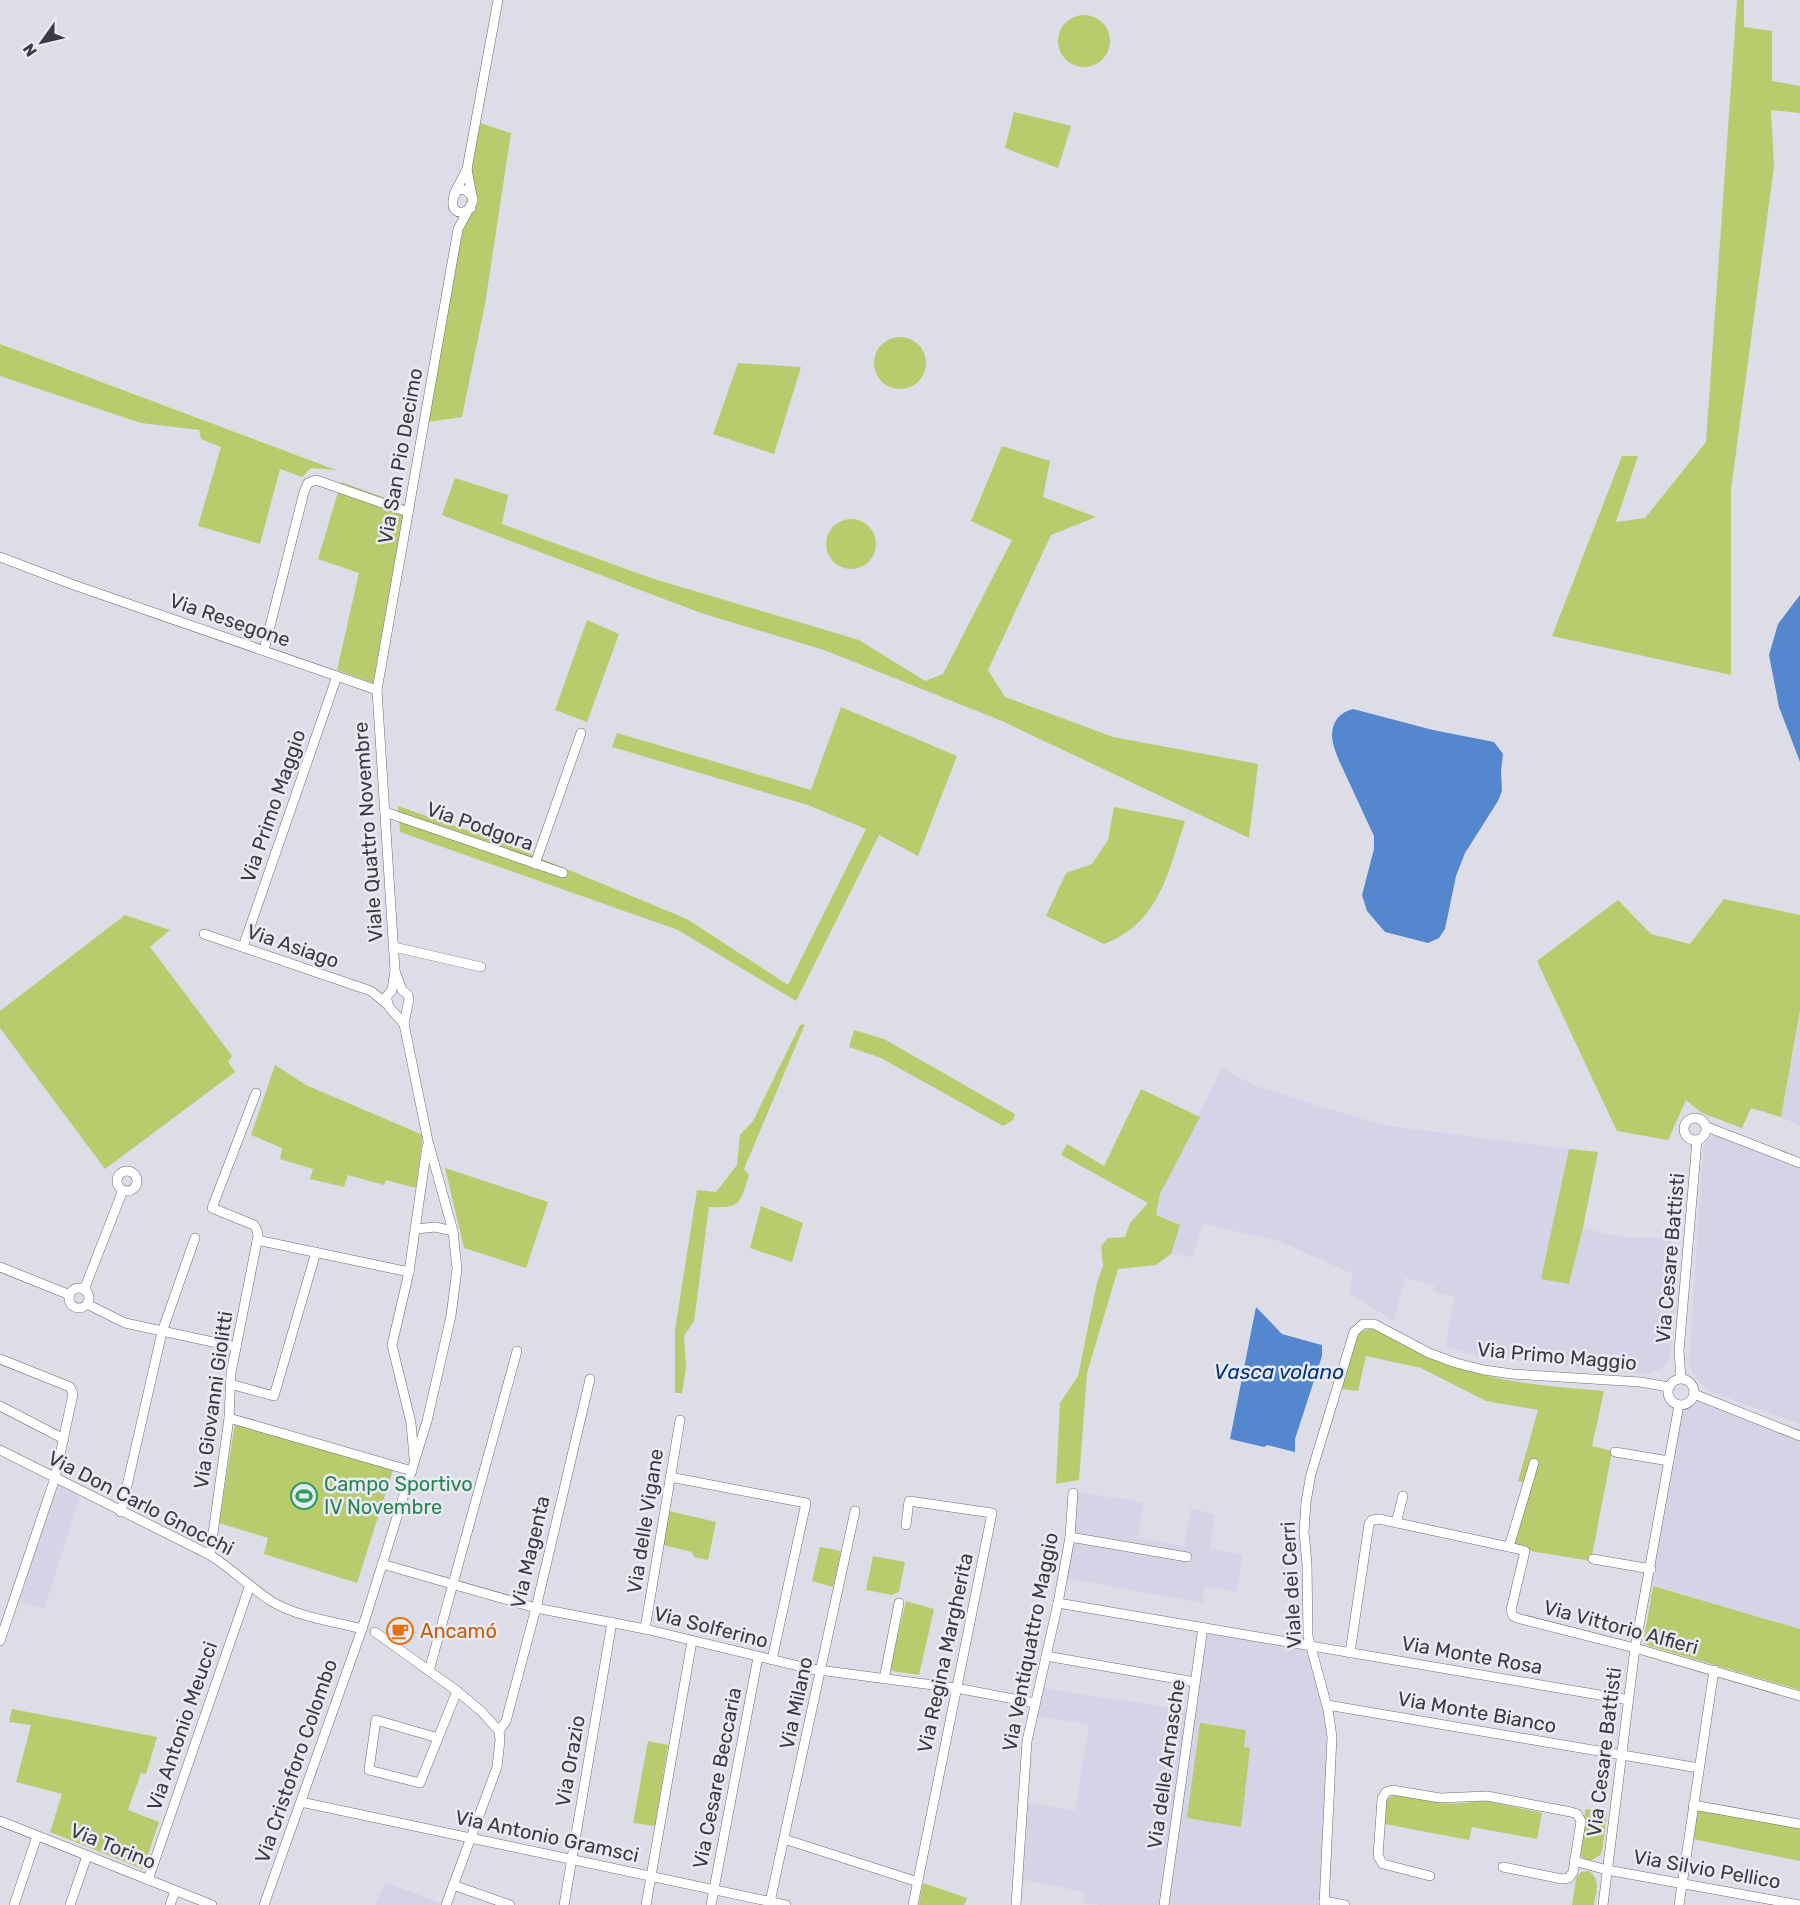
<svg xmlns="http://www.w3.org/2000/svg" width="1800" height="1905" viewBox="0 0 1800 1905" font-family="Rubik,sans-serif">
  <style>
    .built { fill: #d5d4e7 }
    .green { fill: #b8cb6d }
    .water { fill: #5587ce }
    .lines { fill: none; stroke-linecap: round; stroke-linejoin: round }
    .minor-casing { stroke: #6c6b75; stroke-width: 10 }
    .minor { stroke: #fff; stroke-width: 9 }
    .labels { text-anchor: middle; stroke-width: 5; stroke-linejoin: round; paint-order: stroke }
    .street-label { font-size: 20px; fill: #3b3b3f; stroke: #eaeaf6 }
    .leisure-label { font-size: 20px; fill: #27864d; stroke: #eaeaf6; text-anchor: start }
    .food-label { font-size: 20px; fill: #c56008; stroke: #eaeaf6; text-anchor: start }
    .water-label { font-size: 21px; font-style: italic; fill: #043777; stroke: #eaeaf6 }
  </style>
  <rect width="100%" height="100%" fill="#dddde8"/>
  <!-- built -->
  <g class="built">
    <polygon points="1800,1010 1800,1126 1781,1117"/>
    <polygon points="1222,1068 1253,1085 1352,1116 1389,1126 1569,1149 1542,1279 1569,1283 1583,1228 1625,1238 1672,1237 1669,1298 1676,1302 1670,1356 1665,1366 1651,1373 1641,1374 1481,1357 1446,1347 1454,1297 1433,1291 1434,1285 1405,1278 1394,1321 1349,1294 1353,1274 1279,1241 1203,1224 1193,1257 1171,1254 1180,1225 1156,1215 1160,1194"/>
    <polygon points="1716,1135 1800,1168 1800,1424 1709,1391 1695,1378 1689,1364 1703,1149 1709,1139"/>
    <polygon points="1695,1396 1800,1437 1800,1629 1649,1584 1680,1407 1690,1404"/>
    <polygon points="53,1480 81,1494 44,1609 12,1598"/>
    <polygon points="1070,1491 1143,1502 1138,1538 1184,1546 1191,1508 1215,1515 1210,1548 1243,1555 1236,1592 1205,1586 1202,1603 1061,1577 1068,1536"/>
    <polygon points="1204,1629 1309,1647 1328,1719 1322,1905 1099,1905 1084,1902 1085,1892 1019,1879 1024,1802 1075,1810 1089,1724 1034,1716 1040,1688 1193,1711"/>
    <polygon points="385,1882 445,1905 376,1905"/>
  </g>
  <!-- green -->
  <g class="green">
    <polygon points="1737,0 1744,0 1744,27 1772,31 1772,81 1800,86 1800,113 1771,110 1774,166 1731,490 1731,675 1552,636 1622,456 1638,456 1616,522 1645,518 1706,442"/>
    <circle cx="1084" cy="41" r="26"/>
    <polygon points="1014,112 1071,126 1058,168 1005,148"/>
    <polygon points="480,123 511,133 485,304 462,417 428,422"/>
    <circle cx="900" cy="363" r="26"/>
    <polygon points="0,344 336,470 311,468 302,477 280,469 260,544 198,526 221,447 201,439 199,430 141,423 0,376"/>
    <polygon points="738,363 801,367 774,454 713,434"/>
    <polygon points="1002,446 1050,461 1043,497 1096,517 1051,535 988,670 1005,697 1113,737 1258,764 1249,838 1002,721 824,650 701,613 442,515 455,478 508,495 502,524 651,578 859,640 925,681 943,674 1012,540 971,521"/>
    <polygon points="341,482 405,505 373,683 337,670 359,573 318,559"/>
    <circle cx="851" cy="544" r="25"/>
    <polygon points="587,620 619,634 587,722 555,710"/>
    <polygon points="841,707 957,756 918,856 879,835 796,1001 678,930 400,832 398,806 506,844 687,919 788,985 866,829 808,805 612,747 617,733 811,790"/>
    <path d="M1114,807L1185,821C1168,872 1160,923 1104,944L1046,916L1066,873L1092,864L1108,840Z"/>
    <polygon points="1724,899 1800,915 1800,1010 1781,1117 1751,1108 1742,1128 1702,1113 1686,1100 1668,1140 1617,1131 1537,961 1618,900 1651,934 1690,944"/>
    <polygon points="125,915 170,930 150,947 232,1056 228,1062 235,1072 105,1169 0,1028 0,1011"/>
    <path d="M805,1024L744,1169L749,1175C739,1205 741,1208 709,1207L694,1321L684,1336L686,1368L682,1393H675V1330L697,1190L716,1192L737,1165L740,1135L753,1121L800,1025Z"/>
    <polygon points="854,1030 884,1039 1015,1114 1013,1120 1003,1126 881,1058 849,1047"/>
    <polygon points="275,1065 306,1085 423,1135 416,1188 386,1180 384,1185 348,1175 344,1187 310,1179 313,1169 280,1159 282,1148 251,1135"/>
    <polygon points="1141,1089 1200,1117 1160,1194 1156,1215 1180,1225 1171,1254 1156,1265 1118,1269 1087,1373 1079,1480 1056,1484 1060,1403 1078,1376 1097,1283 1103,1266 1101,1246 1108,1238 1125,1237 1130,1223 1148,1203 1061,1155 1067,1144 1104,1166"/>
    <polygon points="1569,1149 1598,1152 1583,1228 1569,1284 1541,1279"/>
    <polygon points="445,1168 548,1202 526,1268 464,1248"/>
    <polygon points="761,1206 803,1223 792,1262 750,1248"/>
    <path d="M1373,1328C1403,1344 1433,1360 1466,1370C1511,1384 1558,1387 1604,1391L1592,1446L1612,1451L1591,1561L1506,1547L1525,1483L1518,1481L1538,1410L1486,1401L1421,1368L1366,1356L1358,1391L1342,1389L1353,1342C1358,1333 1363,1330 1373,1328Z"/>
    <polygon points="235,1423 393,1470 357,1583 264,1554 268,1538 219,1523"/>
    <polygon points="669,1511 716,1522 708,1560 694,1557 692,1552 663,1545"/>
    <polygon points="820,1547 841,1551 833,1587 812,1581"/>
    <polygon points="873,1556 905,1562 899,1592 892,1595 866,1590"/>
    <polygon points="1653,1586 1800,1629 1800,1690 1643,1644"/>
    <polygon points="906,1601 934,1609 919,1675 892,1671 890,1668"/>
    <polygon points="12,1709 157,1737 146,1774 141,1773 128,1810 159,1822 143,1869 50,1832 62,1794 16,1782 31,1725 9,1722"/>
    <polygon points="1200,1723 1246,1730 1244,1747 1250,1748 1241,1827 1187,1818"/>
    <polygon points="648,1741 668,1745 655,1826 633,1823"/>
    <polygon points="1394,1795 1450,1804 1487,1801 1542,1813 1537,1839 1472,1827 1469,1840 1385,1824 1386,1800"/>
    <path d="M1586,1809L1607,1813L1602,1852L1600,1855L1592,1860C1586,1860 1582,1859 1580,1853C1577,1844 1584,1819 1586,1809Z"/>
    <polygon points="1698,1810 1800,1827 1800,1861 1693,1839"/>
    <path d="M1589,1871C1601,1880 1596,1892 1594,1905H1572L1576,1878L1581,1872Z"/>
    <polygon points="923,1883 967,1898 964,1905 919,1905"/>
  </g>
  <!-- water -->
  <g class="water">
    <polygon points="1800,595 1800,762 1779,707 1769,655 1778,624"/>
    <path d="M1353,709L1433,730L1494,742L1503,754L1501,771L1502,791L1498,801L1465,853L1456,876L1445,929L1439,938L1428,943L1385,932L1367,911L1362,895L1374,849V836C1365,817 1357,799 1348,780C1342,766 1333,751 1332,736C1332,721 1340,712 1353,709Z"/>
    <polygon points="1256,1307 1282,1334 1318,1344 1322,1345 1322,1356 1295,1439 1295,1452 1267,1445 1264,1447 1230,1439"/>
  </g>
  <g class="lines">
    <defs>
      <g id="minor">
        <polyline points="454,194 467,169 498,0"/>
        <path d="M471,208C441,228 453,168 473,198"/>
        <polyline points="0,557 71,584 377,690"/>
        <polyline points="264,650 304,492 308,483 316,480 408,512"/>
        <polyline points="385,812 563,873"/>
        <polyline points="535,864 581,733"/>
        <polyline points="204,934 371,991 387,1004"/>
        <polyline points="243,947 337,676"/>
        <polyline points="394,947 481,967"/>
        <polyline points="404,1024 389,1007 387,1000 387,996 392,990 395,971 377,690 458,229 473,201 467,169"/>
        <circle cx="1695" cy="1129" r="11"/>
        <polyline points="1707,1127 1800,1163"/>
        <circle cx="127" cy="1181" r="10"/>
        <polyline points="416,1229 435,1227 453,1231"/>
        <polyline points="257,1240 409,1272"/>
        <polyline points="0,1267 70,1295"/>
        <circle cx="79" cy="1298" r="10"/>
        <polyline points="84,1290 123,1190"/>
        <polyline points="87,1304 125,1323 236,1347"/>
        <polyline points="0,1359 70,1387 73,1394 55,1478 0,1641"/>
        <polyline points="1681,1378 1679,1351 1697,1140"/>
        <circle cx="1681" cy="1392" r="13"/>
        <polyline points="230,1384 274,1396 316,1252"/>
        <polyline points="1694,1394 1800,1436"/>
        <polyline points="0,1406 64,1439"/>
        <polyline points="229,1418 412,1471"/>
        <path d="M0,1450L210,1555C232,1569 250,1587 271,1601C297,1617 332,1621 362,1629"/>
        <polyline points="1615,1452 1669,1461"/>
        <polyline points="414,1457 411,1423 392,1345 409,1272 427,1146"/>
        <polyline points="670,1477 806,1503 772,1660"/>
        <polyline points="121,1512 162,1332 195,1238"/>
        <polyline points="1396,1523 1403,1496"/>
        <polyline points="906,1525 909,1501 992,1513 913,1905"/>
        <polyline points="1070,1537 1187,1557"/>
        <polyline points="1509,1547 1525,1551 1511,1610 1513,1616 1517,1618 1635,1648 1800,1696"/>
        <polyline points="210,1555 229,1418 231,1373 258,1236 257,1230 254,1225 212,1208 256,1093"/>
        <polyline points="1593,1559 1651,1569"/>
        <polyline points="382,1564 536,1608 645,1629 811,1669 956,1688 1035,1703"/>
        <polyline points="1058,1603 1629,1700"/>
        <polyline points="645,1629 680,1420"/>
        <polyline points="375,1632 457,1691 481,1711 499,1731 500,1740 497,1767 446,1905"/>
        <polyline points="1350,1653 1369,1524 1372,1520 1379,1519 1509,1547 1534,1463"/>
        <polyline points="1046,1656 1195,1682"/>
        <polyline points="429,1671 517,1351"/>
        <polyline points="884,1679 899,1603"/>
        <polyline points="1327,1705 1699,1768"/>
        <polyline points="499,1731 506,1721 536,1608 590,1379"/>
        <polyline points="438,1738 376,1720 369,1770 420,1783 457,1691"/>
        <polyline points="301,1802 786,1905"/>
        <polyline points="1693,1805 1800,1824"/>
        <polyline points="0,1821 212,1905"/>
        <polyline points="784,1839 918,1882"/>
        <polyline points="1574,1861 1607,1870 1800,1905"/>
        <polyline points="1430,1876 1383,1864 1378,1856 1382,1799 1386,1792 1392,1790 1440,1798 1487,1796 1571,1812 1577,1814 1581,1821 1573,1872 1569,1878 1562,1879 1503,1867"/>
        <polyline points="148,1880 250,1585"/>
        <polyline points="453,1885 510,1905"/>
        <polyline points="1324,1901 1345,1905"/>
        <polyline points="770,1902 855,1511"/>
        <polyline points="14,1905 37,1836"/>
        <polyline points="70,1905 87,1856"/>
        <polyline points="170,1905 175,1891"/>
        <polyline points="264,1905 362,1629 427,1421 451,1316 457,1269 453,1231 428,1141 404,1024 409,999 408,995 402,990 395,971"/>
        <polyline points="564,1905 612,1622"/>
        <polyline points="646,1905 692,1641"/>
        <polyline points="711,1905 758,1657"/>
        <polyline points="1016,1905 1027,1741 1058,1603 1070,1537 1073,1493"/>
        <polyline points="1164,1905 1203,1627"/>
        <polyline points="1324,1905 1332,1737 1328,1710 1308,1636 1307,1564 1304,1532 1306,1502 1311,1474 1354,1332 1363,1324 1374,1324 1429,1353 1456,1363 1484,1370 1512,1374 1640,1382 1669,1387"/>
        <polyline points="1603,1905 1635,1648 1679,1405"/>
        <polyline points="1679,1905 1714,1670"/>
      </g>
    </defs>
    <!-- minor casing -->
    <use href="#minor" class="minor-casing"/>
    <!-- minor -->
    <use href="#minor" class="minor"/>
  </g>
  <!-- icons -->
  <defs>
    <symbol id="stadium-ring" viewBox="-11 -11 22 22"><circle r="9.5" fill="#eaeaf6" stroke="#2e9e5b" stroke-width="1.5"/><path d="M0-5a6.5 5 0 1 0 0 10a6.5 5 0 1 0 0-10ZM-3.5-1.8h7v3.6h-7Z" fill="#2e9e5b"/></symbol>
    <symbol id="cafe-ring" viewBox="-11 -11 22 22"><circle r="9.5" fill="#eaeaf6" stroke="#e8710a" stroke-width="1.5"/><path d="M-5.5-4.5H6V0H3Q3 3.5 0 3.5H-2.5Q-5.5 3.5-5.5 0ZM3-3.2v2h1.7v-2ZM-6 4.5H4V6H-6Z" fill="#e8710a"/></symbol>
  </defs>
  <g fill-rule="evenodd">
    <use href="#stadium-ring" x="289" y="1481" width="30" height="30"/>
    <use href="#cafe-ring" x="385" y="1616" width="30" height="30"/>
  </g>
  <g class="labels">
    <!-- street labels -->
    <g class="street-label">
      <text transform="translate(400 456) rotate(-80)" y="7">Via San Pio Decimo</text>
      <text transform="translate(230 620) rotate(19)" y="7">Via Resegone</text>
      <text transform="translate(273 806) rotate(-71)" y="7">Via Primo Maggio</text>
      <text transform="translate(480 826) rotate(19)" y="7">Via Podgora</text>
      <text transform="translate(368 832) rotate(-94)" y="7">Viale Quattro Novembre</text>
      <text transform="translate(293 946) rotate(19)" y="7">Via Asiago</text>
      <text transform="translate(1670 1258) rotate(-85)" y="7">Via Cesare Battisti</text>
      <text transform="translate(1557 1356) rotate(5)" y="7">Via Primo Maggio</text>
      <text transform="translate(213 1400) rotate(-82)" y="7">Via Giovanni Giolitti</text>
      <text transform="translate(141 1503) rotate(27)" y="7">Via Don Carlo Gnocchi</text>
      <text transform="translate(645 1521) rotate(-81)" y="7">Via delle Vigane</text>
      <text transform="translate(530 1552) rotate(-77)" y="7">Via Magenta</text>
      <text transform="translate(1291 1585) rotate(-93)" y="7">Viale dei Cerri</text>
      <text transform="translate(711 1627) rotate(14)" y="7">Via Solferino</text>
      <text transform="translate(1621 1627) rotate(15)" y="7">Via Vittorio Alfieri</text>
      <text transform="translate(1030 1642) rotate(-79)" y="7">Via Ventiquattro Maggio</text>
      <text transform="translate(945 1653) rotate(-78)" y="7">Via Regina Margherita</text>
      <text transform="translate(1472 1655) rotate(10)" y="7">Via Monte Rosa</text>
      <text transform="translate(796 1703) rotate(-78)" y="7">Via Milano</text>
      <text transform="translate(1477 1712) rotate(10)" y="7">Via Monte Bianco</text>
      <text transform="translate(182 1726) rotate(-71)" y="7">Via Antonio Meucci</text>
      <text transform="translate(1604 1752) rotate(-83)" y="7">Via Cesare Battisti</text>
      <text transform="translate(296 1761) rotate(-71)" y="7">Via Cristoforo Colombo</text>
      <text transform="translate(570 1761) rotate(-80)" y="7">Via Orazio</text>
      <text transform="translate(1166 1764) rotate(-82)" y="7">Via delle Arnasche</text>
      <text transform="translate(717 1778) rotate(-79)" y="7">Via Cesare Beccaria</text>
      <text transform="translate(547 1836) rotate(12)" y="7">Via Antonio Gramsci</text>
      <text transform="translate(113 1846) rotate(22)" y="7">Via Torino</text>
      <text transform="translate(1707 1869) rotate(10)" y="7">Via Silvio Pellico</text>
    </g>
    <!-- leisure labels -->
    <g class="leisure-label">
      <text x="324" y="1491">Campo Sportivo<tspan x="324" dy="23">IV Novembre</tspan></text>
    </g>
    <!-- food labels -->
    <g class="food-label">
      <text x="420" y="1638">Ancamó</text>
    </g>
    <!-- water labels -->
    <g class="water-label">
      <text x="1279" y="1379">Vasca volano</text>
    </g>
  </g>
  <!-- north arrow -->
  <g transform="translate(42 42) rotate(236)" stroke="#eaeaf6" stroke-width="4.5" paint-order="stroke">
  <path d="M0-4.5L10 22L0 15L-10 22Z" fill="#3b3b3f"/>
  <text y="-9" font-size="16" font-weight="bold" text-anchor="middle" fill="#3b3b3f">N</text>
  </g>
</svg>
